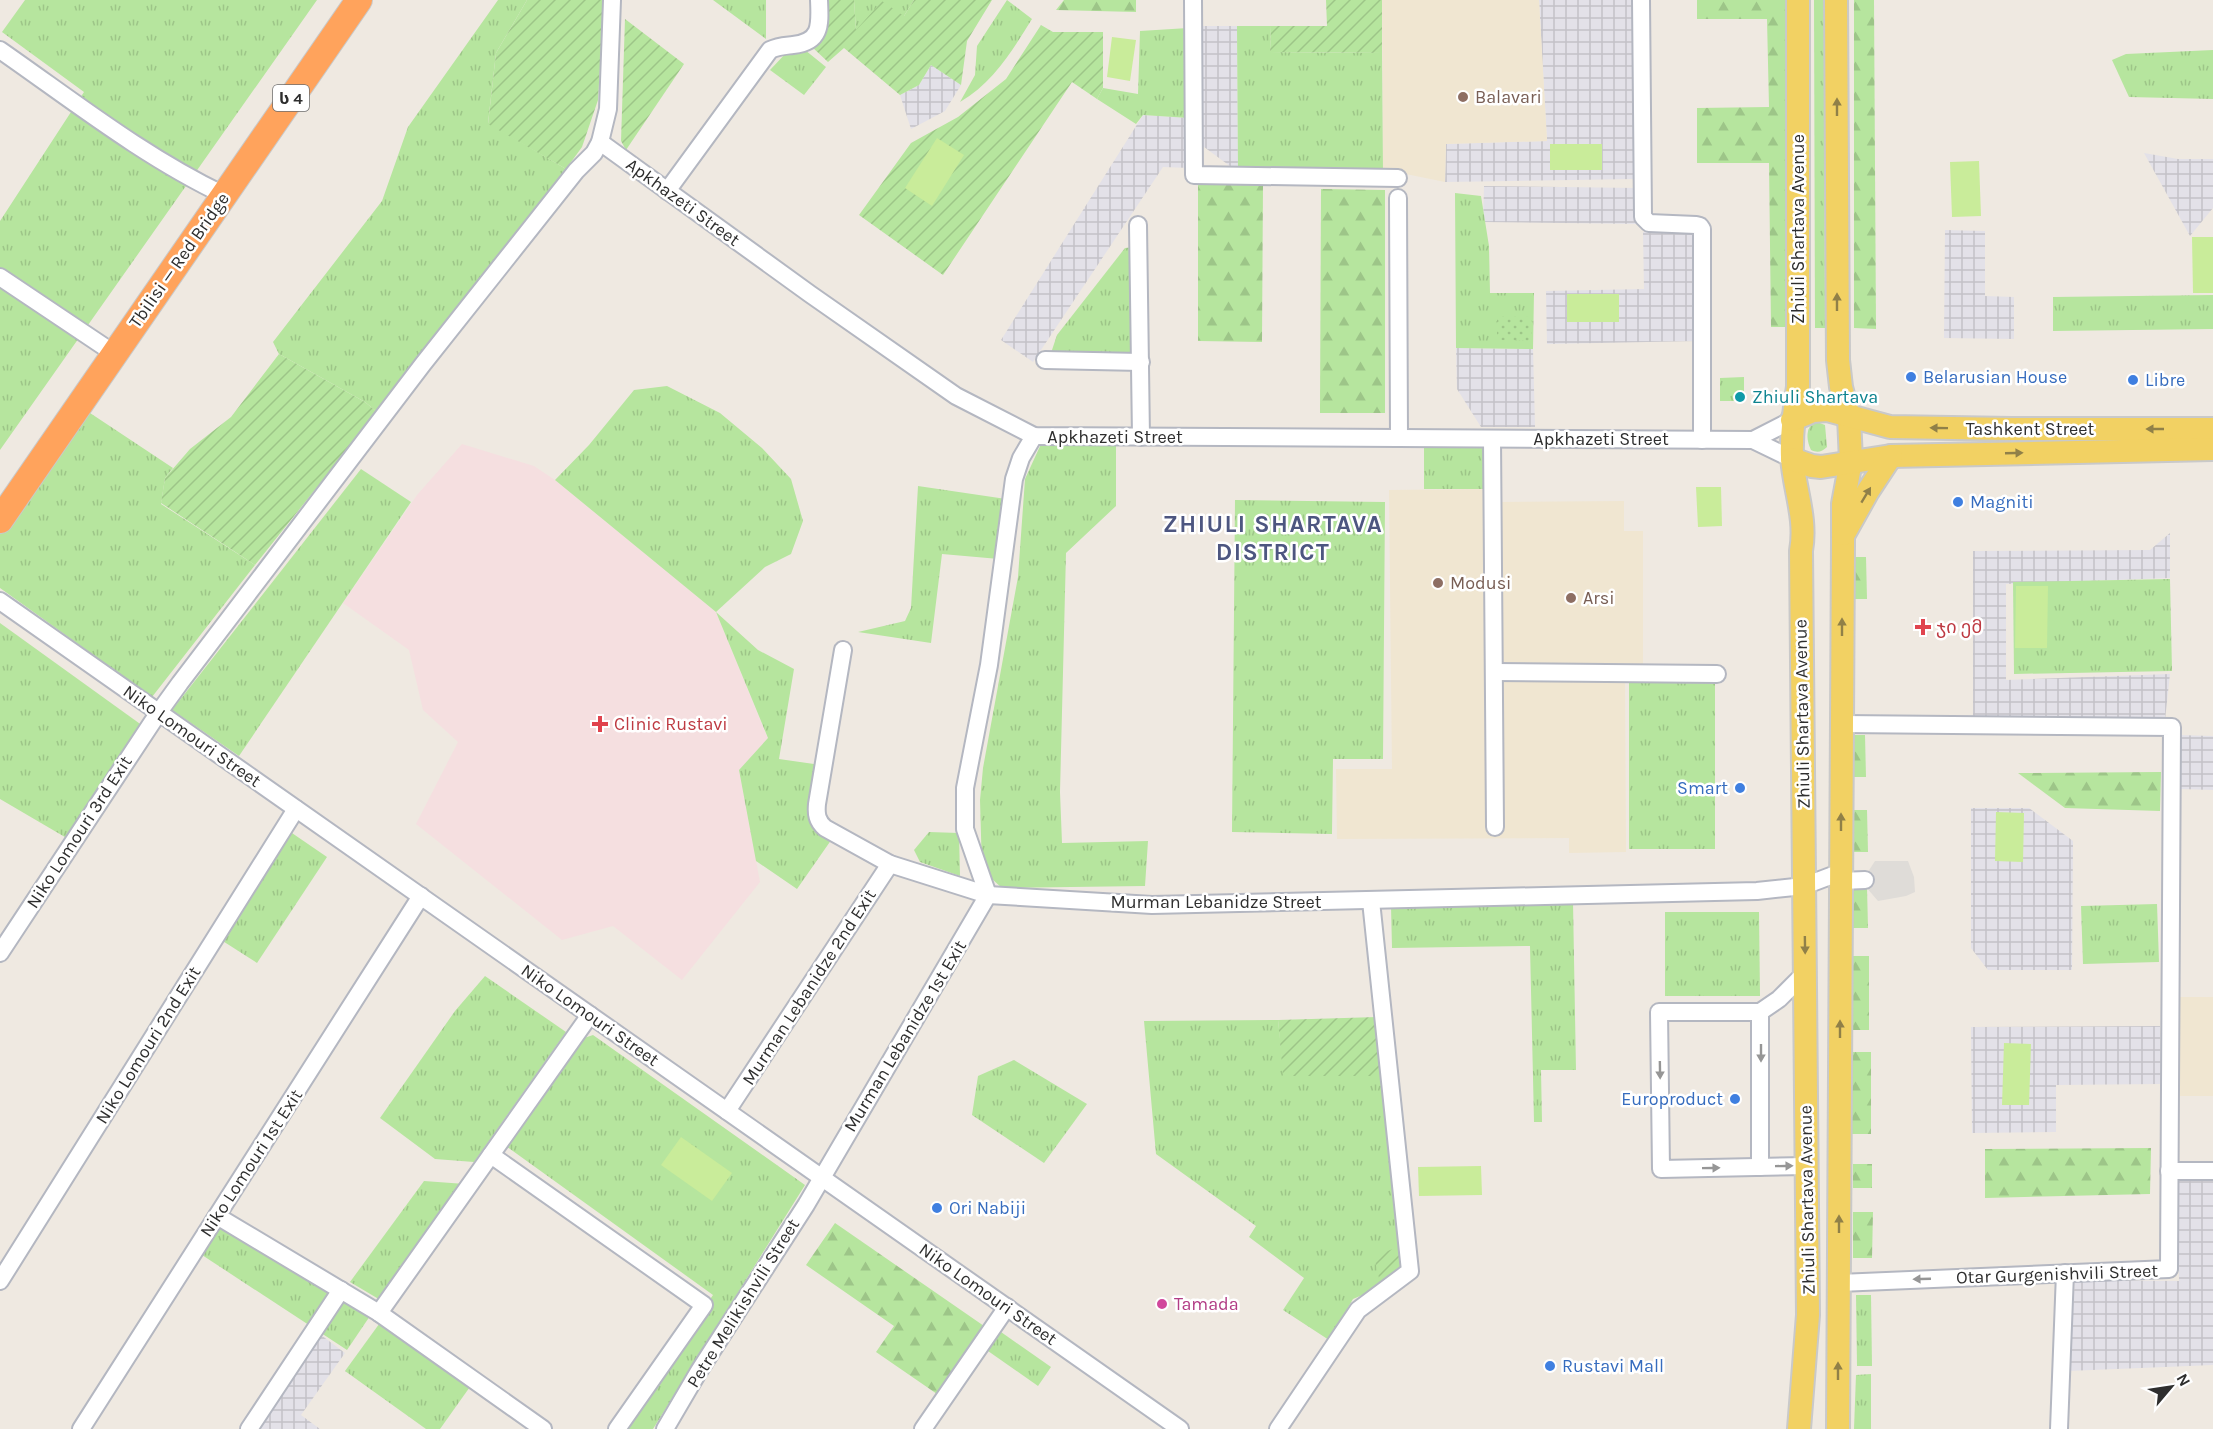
<svg xmlns="http://www.w3.org/2000/svg" width="2213" height="1429" viewBox="0 0 2213 1429" font-family="Karla,'Noto Sans Georgian',sans-serif">
  <style>
    .industrial { fill: url(#industrial-grid) }
    .education { fill: #f0e6d1 }
    .medical { fill: #f5dfe0 }
    .grass { fill: url(#grass-tufts) }
    .forest { fill: url(#forest-firs) }
    .park { fill: url(#park-dots) }
    .garden { fill: url(#garden-furrows) }
    .pitch { fill: #c9ec9a }
    .plaza { fill: #dfdcd8 }
    .lines { fill: none; stroke-linecap: round; stroke-linejoin: round }
    .minor-casing { stroke: #b4b7c1; stroke-width: 20 }
    .major-casing { stroke: #c9c9c9; stroke-width: 26 }
    .highway-casing { stroke: #c9c9c9; stroke-width: 28 }
    .minor { stroke: #fff; stroke-width: 16 }
    .major { stroke: #f2d163; stroke-width: 22 }
    .highway { stroke: #ffa35c; stroke-width: 26 }
    .oneway { fill: #908048 }
    .oneway2 { fill: #969696 }
    .education-dot { fill: #8d6e63; stroke: #fff; stroke-width: 2 }
    .shop-dot { fill: #3f7fe0; stroke: #fff; stroke-width: 2 }
    .culture-dot { fill: #0f9aa8; stroke: #fff; stroke-width: 2 }
    .health-dot { fill: #e0444e; stroke: #fff; stroke-width: 2 }
    .hotel-dot { fill: #d1479c; stroke: #fff; stroke-width: 2 }
    .labels { text-anchor: middle; stroke-width: 5; stroke-linejoin: round; paint-order: stroke }
    .shield { fill: #fff; stroke: #6d6d6d; stroke-width: 1.5 }
    .shield-label { font-size: 16px; font-weight: bold; fill: #2e2e2e }
    .education-label { font-size: 18px; fill: #785e54; stroke: #fff; text-anchor: start }
    .street-label { font-size: 18px; fill: #2e2e2e; stroke: #fff }
    .shop-label { font-size: 18px; fill: #366cbe; stroke: #fff; text-anchor: start }
    .culture-label { font-size: 18px; fill: #0d838f; stroke: #fff; text-anchor: start }
    .health-label { font-size: 18px; fill: #be3a42; stroke: #fff; text-anchor: start }
    .hotel-label { font-size: 18px; fill: #b23c85; stroke: #fff; text-anchor: start }
    .district-label { font-size: 24px; font-weight: bold; letter-spacing: 1.5px; fill: #4d5680; stroke: #fff }
  </style>
  <defs>
    <pattern id="industrial-grid" width="8" height="8" patternUnits="userSpaceOnUse" patternTransform="scale(1.5)"><rect width="8" height="8" fill="#e3e1e8"/><path d="M0 4h8M4 0v8" fill="none" stroke="#c3c1c7"/></pattern>
    <pattern id="grass-tufts" width="24" height="20" patternUnits="userSpaceOnUse" patternTransform="scale(1.5)"><rect width="24" height="20" fill="#b6e59e"/><path d="M3 7l-1-3M5 7V3M7 7l1-3M15 17l-1-3M17 17v-4M19 17l1-3" fill="none" stroke="#9dc588"/></pattern>
    <pattern id="forest-firs" width="22" height="20" patternUnits="userSpaceOnUse" patternTransform="scale(1.5)"><rect width="22" height="20" fill="#b6e59e"/><path d="M5 1l3.5 6h-7zM16 11l3.5 6h-7z" fill="#9dc588"/></pattern>
    <pattern id="park-dots" width="8" height="8" patternUnits="userSpaceOnUse" patternTransform="scale(1.5)"><rect width="8" height="8" fill="#b6e59e"/><path d="M2 2h.1M6 6h.1" fill="none" stroke="#9dc588" stroke-width="1.8" stroke-linecap="round"/></pattern>
    <pattern id="garden-furrows" width="10" height="10" patternUnits="userSpaceOnUse" patternTransform="scale(1.5)"><rect width="10" height="10" fill="#b6e59e"/><path d="M-1 1l2-2M0 10L10 0M9 11l2-2" fill="none" stroke="#9dc588"/></pattern>
  </defs>
  <rect width="100%" height="100%" fill="#efe9e1"/>
  <!-- industrial -->
  <g class="industrial">
    <polygon points="1539,0 1635,0 1636,179 1445,182 1446,144 1547,141"/>
    <polygon points="1199,26 1237,26 1238,172 1200,144"/>
    <polygon points="931,65 961,85 945,111 911,129 900,95 919,85"/>
    <polygon points="1143,115 1189,118 1190,168 1163,167 1033,362 1001,340"/>
    <polygon points="2144,153 2178,159 2213,159 2213,208 2190,236"/>
    <polygon points="1484,186 1636,188 1636,224 1483,222"/>
    <polygon points="1945,230 1985,231 1985,296 2014,297 2014,339 1944,338"/>
    <polygon points="1695,231 1697,341 1547,344 1546,291 1644,289 1643,232"/>
    <polygon points="1456,348 1533,349 1535,427 1481,427 1457,389"/>
    <polygon points="2170,533 2170,578 2006,584 2006,680 2170,674 2165,720 1973,718 1973,551 2150,550"/>
    <polygon points="2176,735 2213,736 2213,790 2179,789"/>
    <polygon points="1971,808 2029,808 2073,841 2072,970 1988,970 1971,948"/>
    <polygon points="2160,1026 2161,1084 2056,1085 2056,1132 1972,1133 1971,1027"/>
    <polygon points="2178,1174 2213,1175 2213,1365 2068,1371 2075,1280 2179,1281"/>
    <polygon points="321,1335 345,1353 301,1415 320,1429 255,1429"/>
  </g>
  <!-- education -->
  <g class="education">
    <polygon points="1382,0 1539,0 1547,141 1446,144 1445,182 1401,173 1383,173"/>
    <polygon points="1485,489 1486,677 1625,676 1626,852 1569,853 1569,838 1337,839 1336,769 1392,769 1389,490"/>
    <polygon points="1624,501 1624,531 1643,531 1643,664 1499,665 1498,502"/>
    <rect x="2179" y="997" width="34" height="99"/>
  </g>
  <!-- medical -->
  <polygon class="medical" points="462,444 534,466 555,480 716,612 768,739 739,770 760,882 682,980 613,926 562,940 416,824 458,742 423,710 409,650 343,603 417,495"/>
  <!-- grass -->
  <g class="grass">
    <polygon points="25,0 317,0 0,450 0,221 84,92 2,32"/>
    <polygon points="498,0 527,0 496,53 488,123 566,169 377,412 365,402 279,354 273,342 382,201 408,127"/>
    <polygon points="713,0 766,0 766,39"/>
    <polygon points="854,0 914,0 904,16 856,31"/>
    <path d="M1007,0L1032,19C1012,51 994,82 960,102L975,75L977,46Z"/>
    <polygon points="1814,0 1824,0 1825,328 1815,328"/>
    <polygon points="1237,26 1271,26 1270,52 1382,53 1383,173 1238,172"/>
    <polygon points="1188,28 1189,118 1143,115 1136,124 1097,99 1103,88 1138,94 1140,31"/>
    <polygon points="805,50 826,67 804,95 770,70 787,52"/>
    <polygon points="2213,50 2213,99 2129,97 2112,60 2126,54"/>
    <polygon points="1455,193 1481,196 1489,246 1490,293 1534,293 1533,349 1456,348"/>
    <polygon points="1135,247 1136,356 1050,356 1057,335 1125,248"/>
    <polygon points="2213,295 2213,329 2053,331 2053,297"/>
    <polygon points="1744,377 1744,401 1720,401 1720,378"/>
    <polygon points="667,386 720,413 762,448 791,479 803,521 791,554 765,567 716,612 758,650 794,669 779,759 821,765 810,810 834,836 797,889 756,861 739,770 768,738 716,612 555,480 589,445 634,390"/>
    <polygon points="84,409 173,468 165,478 161,504 255,565 152,697 0,588 0,528"/>
    <path d="M1817,422L1825,425L1827,447C1822,452 1817,453 1811,450C1806,440 1805,425 1817,422Z"/>
    <polygon points="1041,444 1116,444 1116,506 1066,553 1060,792 1062,843 1148,841 1145,886 1002,888 982,870 980,800 983,768 1018,577 1025,479"/>
    <polygon points="1484,447 1485,489 1424,489 1424,448"/>
    <polygon points="361,469 411,502 239,756 172,710"/>
    <polygon points="918,486 1006,499 999,559 942,554 931,643 858,632 905,621 911,608"/>
    <polygon points="1235,500 1385,502 1383,759 1333,759 1332,834 1232,832"/>
    <polygon points="2170,579 2172,671 2014,674 2013,582"/>
    <polygon points="0,623 143,726 70,840 0,799"/>
    <rect x="1629" y="676" width="86" height="173"/>
    <polygon points="289,831 327,857 257,963 218,938"/>
    <polygon points="929,832 959,833 960,876 920,862 914,850"/>
    <polygon points="1573,902 1576,1070 1541,1070 1542,1122 1534,1122 1530,946 1392,948 1391,906"/>
    <polygon points="2157,904 2159,962 2083,964 2081,906"/>
    <polygon points="1665,912 1759,912 1760,996 1665,996"/>
    <polygon points="485,976 566,1032 474,1162 435,1159 380,1118 455,1011"/>
    <polygon points="1278,1020 1284,1076 1382,1076 1401,1246 1381,1287 1353,1299 1329,1340 1283,1310 1304,1278 1249,1237 1256,1226 1156,1154 1144,1021"/>
    <polygon points="593,1035 805,1185 653,1429 621,1429 713,1295 506,1146 578,1040"/>
    <polygon points="1014,1060 1087,1104 1044,1163 972,1115 978,1076"/>
    <polygon points="424,1181 465,1184 382,1301 350,1282"/>
    <polygon points="224,1221 370,1316 347,1350 202,1255"/>
    <polygon points="1856,1295 1871,1295 1872,1366 1857,1366"/>
    <polygon points="382,1320 472,1384 440,1429 426,1429 345,1371"/>
    <polygon points="1001,1332 1051,1367 1038,1386 988,1351"/>
    <polygon points="1871,1374 1871,1429 1854,1429 1856,1375"/>
  </g>
  <!-- forest -->
  <g class="forest">
    <polygon points="1064,0 1136,0 1136,12 1056,10"/>
    <polygon points="1697,0 1785,0 1789,327 1771,327 1769,163 1697,163 1697,108 1769,107 1767,19 1697,19"/>
    <polygon points="1854,0 1874,0 1876,329 1854,328"/>
    <polygon points="1198,184 1263,184 1262,342 1198,341"/>
    <polygon points="1321,189 1385,190 1385,413 1320,413"/>
    <polygon points="1851,557 1866,557 1867,599 1852,599"/>
    <polygon points="1850,735 1865,735 1866,777 1851,777"/>
    <polygon points="2161,772 2160,811 2065,808 2018,773"/>
    <polygon points="1852,810 1867,810 1868,852 1853,852"/>
    <polygon points="1852,887 1867,887 1868,928 1853,928"/>
    <rect x="1850" y="956" width="19" height="74"/>
    <rect x="1852" y="1052" width="19" height="82"/>
    <polygon points="2151,1148 2150,1194 1985,1198 1985,1149"/>
    <rect x="1853" y="1164" width="19" height="24"/>
    <polygon points="1853,1212 1873,1212 1872,1258 1853,1258"/>
    <polygon points="835,1223 984,1326 937,1394 876,1352 894,1326 806,1265"/>
  </g>
  <!-- park -->
  <polygon class="park" points="1497,316 1532,317 1532,341 1497,340"/>
  <!-- garden -->
  <g class="garden">
    <polygon points="527,0 604,0 598,100 582,147 566,169 488,124 496,53"/>
    <polygon points="823,0 854,0 856,30 882,1 904,16 914,0 992,0 967,41 961,85 931,65 919,85 900,95 844,48 828,62 812,47"/>
    <polygon points="1326,0 1382,0 1382,53 1270,52 1271,26 1327,26"/>
    <polygon points="625,19 684,64 626,150 621,141"/>
    <polygon points="1041,25 1053,32 1103,32 1103,88 1097,99 1072,82 943,275 859,215 911,143 958,117 1006,79"/>
    <polygon points="279,354 365,402 377,412 255,565 161,503 165,478 190,449 231,417"/>
    <polygon points="1377,1017 1382,1076 1283,1076 1278,1020"/>
    <polygon points="1401,1246 1404,1269 1381,1287 1374,1256"/>
  </g>
  <!-- pitch -->
  <g class="pitch">
    <polygon points="1112,37 1136,40 1130,81 1107,77"/>
    <polygon points="937,138 964,155 932,206 905,188"/>
    <rect x="1550" y="144" width="52" height="26"/>
    <polygon points="1979,161 1981,216 1952,217 1950,162"/>
    <polygon points="2192,237 2213,237 2213,293 2193,293"/>
    <rect x="1567" y="294" width="52" height="28"/>
    <polygon points="1696,487 1721,487 1722,526 1698,527"/>
    <polygon points="2016,586 2048,586 2047,648 2015,648"/>
    <polygon points="1996,812 2024,813 2023,862 1995,861"/>
    <polygon points="2004,1043 2031,1044 2029,1105 2002,1105"/>
    <polygon points="681,1137 732,1173 712,1201 661,1165"/>
    <polygon points="1481,1166 1482,1195 1419,1196 1418,1167"/>
  </g>
  <!-- plaza -->
  <polygon class="plaza" points="1875,861 1908,861 1914,877 1915,892 1906,896 1878,901 1866,887 1866,875"/>
  <g class="lines">
    <defs>
      <g id="minor">
        <polyline points="1193,0 1194,175 1398,178"/>
        <polyline points="1641,0 1643,217 1649,223 1696,225 1700,226 1702,229 1702,440"/>
        <path d="M0,50C72,100 144,157 224,195"/>
        <polyline points="600,142 810,294 956,396 1034,436 1753,440 1792,459"/>
        <path d="M667,191L770,50C778,46 784,46 793,45C822,42 820,24 819,0"/>
        <polyline points="1398,198 1399,438"/>
        <polyline points="1138,225 1141,437"/>
        <polyline points="0,277 115,354"/>
        <polyline points="1045,360 1141,362"/>
        <polyline points="1492,439 1495,827"/>
        <polyline points="1753,440 1792,420"/>
        <polyline points="0,601 1180,1429"/>
        <path d="M843,650L817,804C816,814 817,821 825,828L890,864L988,895L1152,905L1757,891L1804,886L1841,872"/>
        <polyline points="1494,672 1717,674"/>
        <polyline points="1841,881 1865,880"/>
        <polyline points="988,895 965,829 965,788 989,665 1014,479 1021,458 1034,436"/>
        <polyline points="0,953 159,712 180,683 423,364 576,171 594,153 600,142 608,109 612,0"/>
        <polyline points="1760,1012 1659,1012 1661,1169 1807,1166"/>
        <polyline points="727,1111 890,864"/>
        <polyline points="491,1155 704,1305 617,1429"/>
        <polyline points="1760,1167 1760,1012 1779,999 1805,973"/>
        <polyline points="2169,1171 2213,1171"/>
        <polyline points="217,1216 379,1313 543,1429"/>
        <polyline points="0,1281 296,809"/>
        <polyline points="1839,1283 2169,1269 2172,727 1842,724"/>
        <polyline points="379,1313 590,1015"/>
        <polyline points="81,1429 421,896"/>
        <polyline points="249,1429 341,1290"/>
        <polyline points="665,1429 699,1371 806,1205 988,895"/>
        <polyline points="923,1429 1007,1307"/>
        <polyline points="1278,1429 1358,1310 1410,1271 1371,901"/>
        <polyline points="2059,1429 2065,1273"/>
      </g>
      <g id="major">
        <path d="M1798,0V387C1794,411 1791,433 1792,457C1794,489 1807,518 1801,551L1808,1315L1799,1429"/>
        <polyline points="1836,0 1838,360 1841,387 1849,417 1851,461 1843,504 1843,544 1838,1429"/>
        <polyline points="1792,420 1813,411 1827,410 1890,427 2012,429 2213,429"/>
        <polyline points="1792,459 1812,466 1821,467 1891,456 2213,449"/>
        <polyline points="1844,534 1868,491 1891,456"/>
      </g>
      <polyline id="highway" points="0,520 359,0"/>
    </defs>
    <!-- minor casing -->
    <use href="#minor" class="minor-casing"/>
    <!-- major casing -->
    <use href="#major" class="major-casing"/>
    <!-- highway casing -->
    <use href="#highway" class="highway-casing"/>
    <!-- minor -->
    <use href="#minor" class="minor"/>
    <!-- major -->
    <use href="#major" class="major"/>
    <!-- highway -->
    <use href="#highway" class="highway"/>
  </g>
  <!-- one-way arrows -->
  <defs><path id="oneway-solid" d="M-6-.8H1V-3.2L6.5 0L1 3.2V.8H-6Z" transform="scale(1.5)"/></defs>
  <g class="oneway">
    <use href="#oneway-solid" transform="translate(1837 107) rotate(-90)"/>
    <use href="#oneway-solid" transform="translate(1837 302) rotate(-90)"/>
    <use href="#oneway-solid" transform="translate(1939 428) rotate(-179)"/>
    <use href="#oneway-solid" transform="translate(2155 429) rotate(180)"/>
    <use href="#oneway-solid" transform="translate(2014 453) rotate(-2)"/>
    <use href="#oneway-solid" transform="translate(1866 495) rotate(-59)"/>
    <use href="#oneway-solid" transform="translate(1842 627) rotate(-90)"/>
    <use href="#oneway-solid" transform="translate(1841 822) rotate(-90)"/>
    <use href="#oneway-solid" transform="translate(1805 945) rotate(89)"/>
    <use href="#oneway-solid" transform="translate(1840 1029) rotate(-90)"/>
    <use href="#oneway-solid" transform="translate(1839 1224) rotate(-90)"/>
    <use href="#oneway-solid" transform="translate(1838 1371) rotate(-90)"/>
  </g>
  <g class="oneway2">
    <use href="#oneway-solid" transform="translate(1761 1053) rotate(90)"/>
    <use href="#oneway-solid" transform="translate(1660 1070) rotate(89)"/>
    <use href="#oneway-solid" transform="translate(1784 1166) rotate(-1)"/>
    <use href="#oneway-solid" transform="translate(1711 1168) rotate(-1)"/>
    <use href="#oneway-solid" transform="translate(1922 1279) rotate(178)"/>
  </g>
  <!-- markers -->
  <g class="education-dot">
    <circle cx="1463" cy="97" r="6"/>
    <circle cx="1438" cy="583" r="6"/>
    <circle cx="1571" cy="598" r="6"/>
  </g>
  <g class="shop-dot">
    <circle cx="1911" cy="377" r="6"/>
    <circle cx="2133" cy="380" r="6"/>
    <circle cx="1958" cy="502" r="6"/>
    <circle cx="1740" cy="788" r="6"/>
    <circle cx="1735" cy="1099" r="6"/>
    <circle cx="937" cy="1208" r="6"/>
    <circle cx="1550" cy="1366" r="6"/>
  </g>
  <circle class="culture-dot" cx="1740" cy="397" r="6"/>
  <g class="health-dot">
    <path d="M1920 618h6v6h6v6h-6v6h-6v-6h-6v-6h6z"/>
    <path d="M597 715h6v6h6v6h-6v6h-6v-6h-6v-6h6z"/>
  </g>
  <circle class="hotel-dot" cx="1162" cy="1304" r="6"/>
  <g class="labels">
    <!-- shield labels -->
    <rect class="shield" x="273" y="85" width="36" height="26" rx="4.5"/>
    <g class="shield-label">
      <text x="291" y="104">ს 4</text>
    </g>
    <!-- education labels -->
    <g class="education-label">
      <text x="1475" y="103">Balavari</text>
      <text x="1450" y="589">Modusi</text>
      <text x="1583" y="604">Arsi</text>
    </g>
    <!-- street labels -->
    <g class="street-label">
      <text transform="translate(683 202) rotate(36)" y="6">Apkhazeti Street</text>
      <text transform="translate(1798 229) rotate(-90)" y="6">Zhiuli Shartava Avenue</text>
      <text transform="translate(179 260) rotate(-55)" y="6">Tbilisi — Red Bridge</text>
      <text x="2030" y="435">Tashkent Street</text>
      <text x="1115" y="443">Apkhazeti Street</text>
      <text x="1601" y="445">Apkhazeti Street</text>
      <text transform="translate(1802 714) rotate(-91)" y="6">Zhiuli Shartava Avenue</text>
      <text transform="translate(192 736) rotate(35)" y="6">Niko Lomouri Street</text>
      <text transform="translate(79 832) rotate(-57)" y="6">Niko Lomouri 3rd Exit</text>
      <text x="1216" y="908">Murman Lebanidze Street</text>
      <text transform="translate(809 987) rotate(-57)" y="6">Murman Lebanidze 2nd Exit</text>
      <text transform="translate(590 1015) rotate(35)" y="6">Niko Lomouri Street</text>
      <text transform="translate(905 1036) rotate(-59)" y="6">Murman Lebanidze 1st Exit</text>
      <text transform="translate(148 1045) rotate(-58)" y="6">Niko Lomouri 2nd Exit</text>
      <text transform="translate(251 1163) rotate(-57)" y="6">Niko Lomouri 1st Exit</text>
      <text transform="translate(1807 1200) rotate(-91)" y="6">Zhiuli Shartava Avenue</text>
      <text transform="translate(2057 1274) rotate(-2)" y="6">Otar Gurgenishvili Street</text>
      <text transform="translate(988 1294) rotate(35)" y="6">Niko Lomouri Street</text>
      <text transform="translate(743 1303) rotate(-58)" y="6">Petre Melikishvili Street</text>
    </g>
    <!-- shop labels -->
    <g class="shop-label">
      <text x="1923" y="383">Belarusian House</text>
      <text x="2145" y="386">Libre</text>
      <text x="1970" y="508">Magniti</text>
      <text x="1728" y="794" text-anchor="end">Smart</text>
      <text x="1723" y="1105" text-anchor="end">Europroduct</text>
      <text x="949" y="1214">Ori Nabiji</text>
      <text x="1562" y="1372">Rustavi Mall</text>
    </g>
    <!-- culture labels -->
    <g class="culture-label">
      <text x="1752" y="403">Zhiuli Shartava</text>
    </g>
    <!-- health labels -->
    <g class="health-label">
      <text x="1936" y="633">ჯი ემ</text>
      <text x="614" y="730">Clinic Rustavi</text>
    </g>
    <!-- hotel labels -->
    <g class="hotel-label">
      <text x="1174" y="1310">Tamada</text>
    </g>
    <!-- district labels -->
    <g class="district-label">
      <text x="1273" y="532">ZHIULI SHARTAVA<tspan x="1273" dy="28">DISTRICT</tspan></text>
    </g>
  </g>
  <!-- north arrow -->
  <g transform="translate(2171 1387) rotate(61)" stroke="#ffffff" stroke-width="4.5" paint-order="stroke">
  <path d="M0-4.5L10 22L0 15L-10 22Z" fill="#2e2e2e"/>
  <text y="-9" font-size="16" font-weight="bold" text-anchor="middle" fill="#2e2e2e">N</text>
  </g>
</svg>
